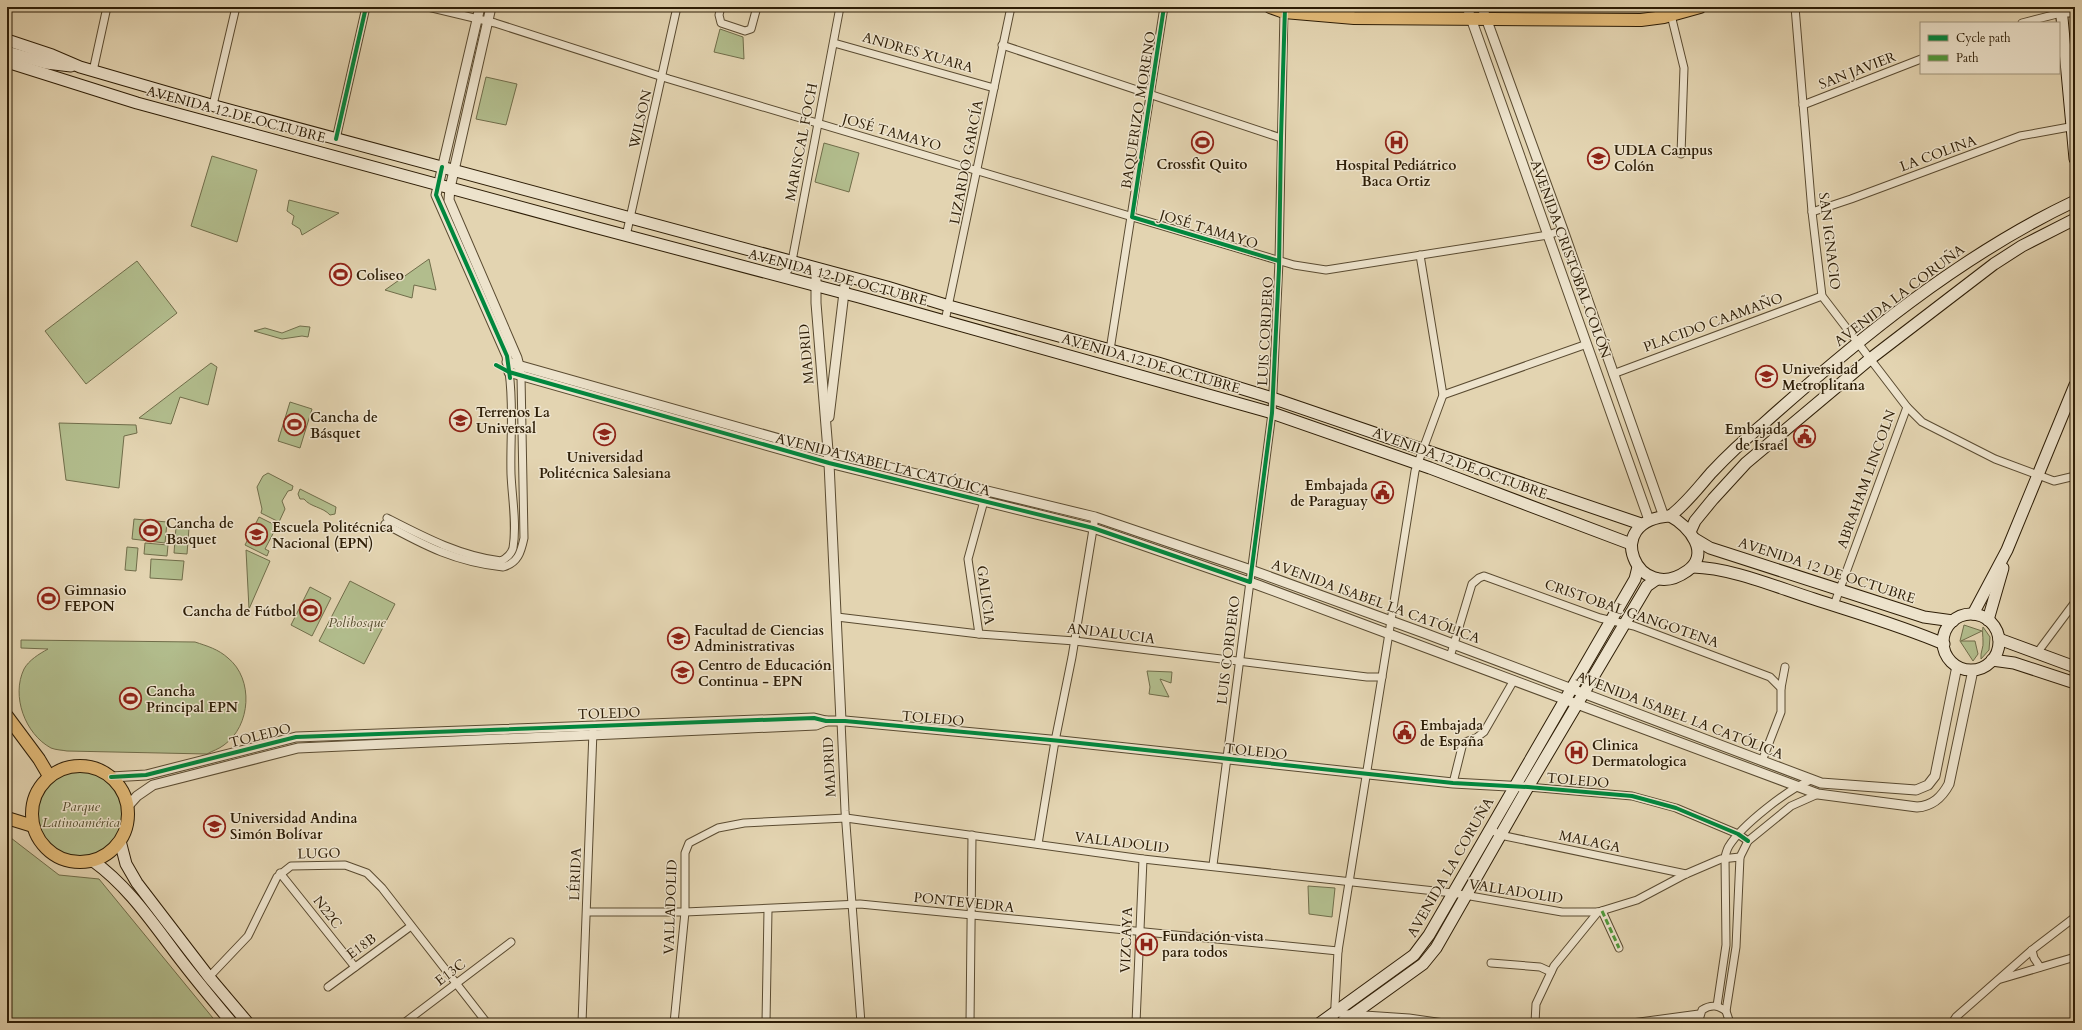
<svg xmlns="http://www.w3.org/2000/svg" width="2082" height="1030" viewBox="0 0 2082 1030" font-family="Cardo,serif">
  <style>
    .green { fill: #b2bd8d; stroke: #706d4a }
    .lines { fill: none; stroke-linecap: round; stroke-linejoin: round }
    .minor-casing { stroke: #5a4b31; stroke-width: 9 }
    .tertiary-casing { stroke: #5a4b31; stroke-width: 11 }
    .secondary-casing { stroke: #2d1d06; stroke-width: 13 }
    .primary-casing { stroke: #2d1d06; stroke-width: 14 }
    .minor { stroke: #ede3cc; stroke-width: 7 }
    .tertiary { stroke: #ede3cc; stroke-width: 9 }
    .secondary { stroke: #ede3cc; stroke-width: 11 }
    .primary { stroke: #e2ba78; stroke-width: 12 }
    .quiet { stroke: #4f9a3a; stroke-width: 3; stroke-dasharray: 6 3; stroke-linecap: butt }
    .cycleway-casing { stroke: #ede3cc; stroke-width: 6 }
    .cycleway { stroke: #00873e; stroke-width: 4 }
    .labels { text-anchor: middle; stroke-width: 3; stroke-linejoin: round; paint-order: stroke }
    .street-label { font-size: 14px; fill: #2d1d06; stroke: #ede3cc }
    .poi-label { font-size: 14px; font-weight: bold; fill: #2d1d06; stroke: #ede3cc; text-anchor: start }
    .park-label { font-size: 14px; font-style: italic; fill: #554d2e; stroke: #ede3cc }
  </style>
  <rect width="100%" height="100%" fill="#e3d4b1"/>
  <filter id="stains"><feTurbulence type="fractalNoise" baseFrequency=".005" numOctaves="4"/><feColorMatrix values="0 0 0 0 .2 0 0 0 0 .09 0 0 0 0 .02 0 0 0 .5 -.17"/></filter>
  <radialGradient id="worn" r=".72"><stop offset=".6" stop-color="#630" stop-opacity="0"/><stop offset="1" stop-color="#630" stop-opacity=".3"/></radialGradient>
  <!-- green -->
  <g class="green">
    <polygon points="720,29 743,37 744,59 714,52"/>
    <polygon points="486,77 517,84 506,125 476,119"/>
    <polygon points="824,143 859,153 849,192 815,182"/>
    <polygon points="212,156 257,170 237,242 191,226"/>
    <polygon points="289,200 339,213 302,235 300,229 292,224 294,216 287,211"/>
    <polygon points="429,259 436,290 414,285 412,298 385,290"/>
    <polygon points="137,261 177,313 86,384 45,331"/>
    <polygon points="300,326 310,327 308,337 302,336 282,339 254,331 265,328 282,333"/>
    <polygon points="211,363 217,367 208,405 180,397 171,424 139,418"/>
    <polygon points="290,402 312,409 300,448 278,441"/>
    <polygon points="59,423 136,425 137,433 124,436 119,488 66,480"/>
    <polygon points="268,473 293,486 292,490 288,491 282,501 285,509 279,522 261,513 262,509 257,487 263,476"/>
    <path d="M300,489L336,507L335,514L330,515C323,507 310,507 304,499H300L298,494Z"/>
    <polygon points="259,517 277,526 265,549 269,551 267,556 245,545"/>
    <polygon points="134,519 167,522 165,543 132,539"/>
    <polygon points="176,527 189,528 187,554 174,553"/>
    <polygon points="145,543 168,545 167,556 144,554"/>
    <polygon points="127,547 138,548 136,571 125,570"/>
    <polygon points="246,550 270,561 249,609"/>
    <polygon points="151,559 184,561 182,580 150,578"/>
    <polygon points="350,581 395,604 364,664 319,641"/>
    <polygon points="310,587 331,598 312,636 291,625"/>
    <polygon points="1964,625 1982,631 1961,641 1975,641 1978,654 1973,661 1960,641"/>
    <path d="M1983,627L1990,637L1989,650L1981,659C1980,652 1984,647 1983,641C1983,636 1982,632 1983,627Z"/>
    <path d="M21,640L195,642C207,646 218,649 228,658C254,679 251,726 224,745C219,749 212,751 207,754L67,751C62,750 56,750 51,748C25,734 11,696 24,669C29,660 39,654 48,649L21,648Z"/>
    <polygon points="1147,671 1172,672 1171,683 1160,679 1169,697 1149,694 1150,687"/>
    <circle cx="81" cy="814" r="43"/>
    <polygon points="11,838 59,875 99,879 217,1023 7,1023 7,843"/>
    <polygon points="1308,886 1335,888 1332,917 1309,914"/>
  </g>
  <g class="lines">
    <defs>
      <g id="minor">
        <polyline points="428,7 495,23 669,79 1294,265 1326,270 1548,235 1563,230"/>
        <polyline points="721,7 719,15 721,23 745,31 751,29 757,7"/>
        <polyline points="1795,7 1812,212 1822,296 1907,407 1922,422 1995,459 2054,481 2075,476"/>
        <polyline points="1671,15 1684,68 1681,154"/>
        <polyline points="2022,23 2061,13 2075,13"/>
        <polyline points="834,43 994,88"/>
        <polyline points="1002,45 1281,138"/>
        <polyline points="93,71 107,7"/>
        <polyline points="213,105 236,7"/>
        <polyline points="1803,105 1921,59"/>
        <polyline points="336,139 366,7"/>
        <polyline points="1812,212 1851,199 2020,136 2075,126"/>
        <polyline points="626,236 677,7"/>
        <polyline points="778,276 788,270 792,261 840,7"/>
        <polyline points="945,321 1011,7"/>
        <polyline points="1110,350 1164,7"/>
        <polyline points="1613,374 1822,296"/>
        <polyline points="1443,395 1587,344"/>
        <path d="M387,518C424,537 460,556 501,561C507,558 511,555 513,548C517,524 512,498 511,474C510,440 514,406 509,372"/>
        <path d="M385,524C425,546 456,562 503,567C518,563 521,552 524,538L521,376"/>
        <polyline points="1834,605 1907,407"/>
        <polyline points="837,617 979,634 1075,641 1367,677 1382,677"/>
        <polyline points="979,634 968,559 987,490"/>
        <polyline points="2037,653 2075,602"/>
        <polyline points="1450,657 1472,584 1479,578 1484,576 1600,618 1634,626 1770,677 1781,688 1781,712 1762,761"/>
        <polyline points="1781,688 1785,667"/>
        <polyline points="841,721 845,811 861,1023"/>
        <polyline points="1453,783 1463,743 1476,738 1484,732 1514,680"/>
        <polyline points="1528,787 1632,796 1676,808 1738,834 1748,841"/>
        <polyline points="1490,829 1500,835 1686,874"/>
        <polyline points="1038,844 1055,741 1072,657 1095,517"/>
        <polyline points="1213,865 1272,413 1279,261 1284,10"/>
        <polyline points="280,873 355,967"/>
        <polyline points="1602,911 1619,948"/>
        <polyline points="587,912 685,912 860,904 1338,951"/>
        <polyline points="2032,950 2034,958 2040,967"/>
        <polyline points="1491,963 1540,967 1551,972"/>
        <polyline points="209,977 248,936 277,877 291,866 345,865 367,873 382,888 487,1023"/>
        <polyline points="2001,979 2075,957"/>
        <polyline points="328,987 411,926"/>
        <path d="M1717,1006L1726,945L1725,857C1726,853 1727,849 1729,846C1742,825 1788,789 1811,780"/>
        <polyline points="1726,1011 1736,947 1740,857 1748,841 1791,806 1818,794"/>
        <polyline points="1335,1013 1409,1018 1444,1023"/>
        <polyline points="404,1023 511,942"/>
        <polyline points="582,1023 593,731"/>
        <polyline points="674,1023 685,912 685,853 689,843 718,828 744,823 846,818 1143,859 1453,893 1562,912 1598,912 1637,900 1686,874 1721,859 1740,857"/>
        <polyline points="766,1023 768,910"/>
        <polyline points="970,1023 972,835"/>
        <polyline points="1136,1023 1143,859"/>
        <polyline points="1334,1023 1338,951 1415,471 1443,395 1420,255"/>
        <polyline points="1535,1023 1536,1004 1554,966 1598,912"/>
        <polyline points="1632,1023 1699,1014"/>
        <path d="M1698,1023L1702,1010C1711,1004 1718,1005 1726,1011L1730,1023"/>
        <polyline points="1952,1023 1956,1017 2032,950 2075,917"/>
      </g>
      <g id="tertiary">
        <path d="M480,7L436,195L507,356L509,372L829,463L1093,528L1258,585L1818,794L1917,807C1933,806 1942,797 1949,784L1973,670"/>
        <polyline points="491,7 450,188 449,200 517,358 520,370"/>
        <polyline points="1467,7 1649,520"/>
        <polyline points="1482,7 1563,230 1664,517"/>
        <polyline points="816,268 816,303 829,463 841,721"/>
        <polyline points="507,362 829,453 1095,517 1251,570 1424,633 1821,783 1916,790 1928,785 1935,776 1957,666"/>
        <polyline points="829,417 846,276"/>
        <polyline points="111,777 146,775 296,737 814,718 826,721 845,721 1061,741 1453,783 1528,787"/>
        <polyline points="128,806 137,796 153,785 298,748 816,725 826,721"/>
      </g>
      <g id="secondary">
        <polyline points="2061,7 2075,159"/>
        <polyline points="7,40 52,55 80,67 211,105 887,287 949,306 1158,363 1269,397 1641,524"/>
        <polyline points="7,52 46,63 71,66"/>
        <polyline points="7,62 137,103 594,227 859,297 1269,412 1430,468 1631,544"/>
        <path d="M1670,516C1686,504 1698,488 1711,473C1727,456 1744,440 1762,425C1857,340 1959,256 2075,201"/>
        <path d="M1670,516C1689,526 1712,554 1687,571C1638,606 1600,520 1670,516Z"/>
        <polyline points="1690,532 1695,521 1713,499 1746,463 1870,359 1994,264 2022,246 2075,219"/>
        <polyline points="1695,539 1710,548 1924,617 1953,621"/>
        <path d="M1693,567C1732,568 1776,587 1814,599C1857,613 1902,626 1944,644"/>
        <polyline points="1973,614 2007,550 2075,385"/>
        <circle cx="1971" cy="642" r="28"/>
        <polyline points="1988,620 2003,568"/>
        <polyline points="1999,639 2075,667"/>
        <polyline points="1992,660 2014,663 2075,683"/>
        <polyline points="120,841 126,864 137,883 209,977 248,1023"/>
        <path d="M93,861C125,884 147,915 171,947C190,973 211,998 232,1023"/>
        <polyline points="1320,1023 1414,955 1429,935 1635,579 1638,567"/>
        <polyline points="1341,1023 1423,964 1436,948 1528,787 1647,586 1657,579"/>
      </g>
      <g id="primary">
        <polyline points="1270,7 1284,12 1354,18 1641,20 1664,17 1700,7"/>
        <polyline points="7,716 39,759 49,776"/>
        <circle cx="80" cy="814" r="48"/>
        <polyline points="7,818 33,826"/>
      </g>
    </defs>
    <!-- minor casing -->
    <use href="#minor" class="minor-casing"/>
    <!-- tertiary casing -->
    <use href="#tertiary" class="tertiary-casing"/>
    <!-- secondary casing -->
    <use href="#secondary" class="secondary-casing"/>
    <!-- primary casing -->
    <use href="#primary" class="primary-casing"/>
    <!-- minor -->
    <use href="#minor" class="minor"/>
    <!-- tertiary -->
    <use href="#tertiary" class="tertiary"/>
    <!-- secondary -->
    <use href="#secondary" class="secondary"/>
    <!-- primary -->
    <use href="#primary" class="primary"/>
    <!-- quiet -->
    <polyline class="quiet" points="1602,911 1619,948"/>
    <defs>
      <g id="cycleway">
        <polyline points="1164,7 1132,217 1279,261"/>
        <polyline points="336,139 366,7"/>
        <polyline points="442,167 436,195 507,356 510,378"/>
        <polyline points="496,365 509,372 829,463 1093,528 1250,582 1272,413 1279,268 1281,138 1285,7"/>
        <polyline points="111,777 146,775 296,737 814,718 826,721 845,721 1061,741 1453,783 1528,787 1632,796 1676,808 1738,834 1748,841"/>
      </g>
    </defs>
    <!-- cycleway casing -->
    <use href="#cycleway" class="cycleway-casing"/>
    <!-- cycleway -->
    <use href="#cycleway" class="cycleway"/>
  </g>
  <!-- icons -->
  <defs>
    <symbol id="stadium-ring" viewBox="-11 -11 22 22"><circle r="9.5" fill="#ede3cc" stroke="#8f2418" stroke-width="1.5"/><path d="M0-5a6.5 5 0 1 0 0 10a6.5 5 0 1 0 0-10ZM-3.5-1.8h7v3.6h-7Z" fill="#8f2418"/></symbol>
    <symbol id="hospital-ring" viewBox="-11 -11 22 22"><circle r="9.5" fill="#ede3cc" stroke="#8f2418" stroke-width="1.5"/><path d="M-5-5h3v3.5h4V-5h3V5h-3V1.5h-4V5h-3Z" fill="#8f2418"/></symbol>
    <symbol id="university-ring" viewBox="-11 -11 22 22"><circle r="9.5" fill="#ede3cc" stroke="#8f2418" stroke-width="1.5"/><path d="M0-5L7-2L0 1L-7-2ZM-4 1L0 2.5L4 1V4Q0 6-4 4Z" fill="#8f2418"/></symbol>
    <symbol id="civic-ring" viewBox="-11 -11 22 22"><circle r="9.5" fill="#ede3cc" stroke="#8f2418" stroke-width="1.5"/><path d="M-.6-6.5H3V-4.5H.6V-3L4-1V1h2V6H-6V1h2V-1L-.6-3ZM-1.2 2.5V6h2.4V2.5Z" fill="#8f2418"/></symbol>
  </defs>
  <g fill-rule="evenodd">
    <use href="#stadium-ring" x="1190" y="130" width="25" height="25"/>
    <use href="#hospital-ring" x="1384" y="130" width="25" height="25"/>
    <use href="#university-ring" x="1586" y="146" width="25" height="25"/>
    <use href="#stadium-ring" x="328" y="262" width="25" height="25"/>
    <use href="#university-ring" x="1754" y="364" width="25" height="25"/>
    <use href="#university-ring" x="448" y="408" width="25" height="25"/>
    <use href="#stadium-ring" x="282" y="412" width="25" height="25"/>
    <use href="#university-ring" x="592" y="422" width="25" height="25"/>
    <use href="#civic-ring" x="1792" y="424" width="25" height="25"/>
    <use href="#civic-ring" x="1370" y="480" width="25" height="25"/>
    <use href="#stadium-ring" x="138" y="518" width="25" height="25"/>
    <use href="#university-ring" x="244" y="522" width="25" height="25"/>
    <use href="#stadium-ring" x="36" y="586" width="25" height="25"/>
    <use href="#stadium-ring" x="298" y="598" width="25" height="25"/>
    <use href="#university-ring" x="666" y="626" width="25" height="25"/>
    <use href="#university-ring" x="670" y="660" width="25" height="25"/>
    <use href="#stadium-ring" x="118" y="686" width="25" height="25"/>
    <use href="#civic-ring" x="1392" y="720" width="25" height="25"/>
    <use href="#hospital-ring" x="1564" y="740" width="25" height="25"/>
    <use href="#university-ring" x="202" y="814" width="25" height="25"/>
    <use href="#hospital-ring" x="1134" y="932" width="25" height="25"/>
  </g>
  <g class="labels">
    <!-- street labels -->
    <g class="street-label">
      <text transform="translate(918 52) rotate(16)" y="5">ANDRES XUARA</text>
      <text transform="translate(1857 70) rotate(-21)" y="5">SAN JAVIER</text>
      <text transform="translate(1138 110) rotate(-81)" y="5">BAQUERIZO MORENO</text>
      <text transform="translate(236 114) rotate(15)" y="5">AVENIDA 12 DE OCTUBRE</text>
      <text transform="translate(640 119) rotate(-77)" y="5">WILSON</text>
      <text transform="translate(892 132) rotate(16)" y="5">JOSÉ TAMAYO</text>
      <text transform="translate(801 142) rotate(-79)" y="5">MARISCAL FOCH</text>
      <text transform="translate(1938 153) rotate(-20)" y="5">LA COLINA</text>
      <text transform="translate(966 162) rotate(-79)" y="5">LIZARDO GARCÍA</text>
      <text transform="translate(1209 229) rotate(17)" y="5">JOSÉ TAMAYO</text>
      <text transform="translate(1830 241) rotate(83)" y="5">SAN IGNACIO</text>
      <text transform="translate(1571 259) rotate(70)" y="5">AVENIDA CRISTÓBAL COLÓN</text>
      <text transform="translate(838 277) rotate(15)" y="5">AVENIDA 12 DE OCTUBRE</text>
      <text transform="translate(1899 295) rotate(-37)" y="5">AVENIDA LA CORUÑA</text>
      <text transform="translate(1713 322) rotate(-20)" y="5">PLACIDO CAAMAÑO</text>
      <text transform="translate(1265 331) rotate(-87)" y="5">LUIS CORDERO</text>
      <text transform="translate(806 354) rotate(-95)" y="5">MADRID</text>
      <text transform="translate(1151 363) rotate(16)" y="5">AVENIDA 12 DE OCTUBRE</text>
      <text transform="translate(1460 463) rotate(20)" y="5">AVENIDA 12 DE OCTUBRE</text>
      <text transform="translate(883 464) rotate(14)" y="5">AVENIDA ISABEL LA CATÓLICA</text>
      <text transform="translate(1866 479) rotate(-70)" y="5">ABRAHAM LINCOLN</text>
      <text transform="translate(1827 570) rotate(18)" y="5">AVENIDA 12 DE OCTUBRE</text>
      <text transform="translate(986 595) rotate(82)" y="5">GALICIA</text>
      <text transform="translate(1376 601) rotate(20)" y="5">AVENIDA ISABEL LA CATÓLICA</text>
      <text transform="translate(1632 613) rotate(19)" y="5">CRISTOBAL GANGOTENA</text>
      <text transform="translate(1111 633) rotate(7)" y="5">ANDALUCIA</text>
      <text transform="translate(1228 650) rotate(-83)" y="5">LUIS CORDERO</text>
      <text transform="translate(609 713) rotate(-2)" y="5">TOLEDO</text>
      <text transform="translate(1680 715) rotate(21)" y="5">AVENIDA ISABEL LA CATÓLICA</text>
      <text transform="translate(933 718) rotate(5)" y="5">TOLEDO</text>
      <text transform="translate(260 735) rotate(-14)" y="5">TOLEDO</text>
      <text transform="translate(1256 751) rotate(6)" y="5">TOLEDO</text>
      <text transform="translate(829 767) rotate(-93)" y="5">MADRID</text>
      <text transform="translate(1578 780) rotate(5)" y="5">TOLEDO</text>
      <text transform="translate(1590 841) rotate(12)" y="5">MALAGA</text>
      <text transform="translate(1122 842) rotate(7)" y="5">VALLADOLID</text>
      <text transform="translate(319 853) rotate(-1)" y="5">LUGO</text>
      <text transform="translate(1450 867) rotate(-60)" y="5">AVENIDA LA CORUÑA</text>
      <text transform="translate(575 874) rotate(-88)" y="5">LÉRIDA</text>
      <text transform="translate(1516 891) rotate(9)" y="5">VALLADOLID</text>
      <text transform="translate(964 902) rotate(6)" y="5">PONTEVEDRA</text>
      <text transform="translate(670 907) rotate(-88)" y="5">VALLADOLID</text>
      <text transform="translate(328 912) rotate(52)" y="5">N22C</text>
      <text transform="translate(1126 940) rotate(-88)" y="5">VIZCAYA</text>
      <text transform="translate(361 946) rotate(-36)" y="5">E18B</text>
      <text transform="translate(450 972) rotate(-37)" y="5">E13C</text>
    </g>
    <!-- poi labels -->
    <g class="poi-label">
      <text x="1614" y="155">UDLA Campus<tspan x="1614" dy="16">Colón</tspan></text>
      <text x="1202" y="169" text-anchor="middle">Crossfit Quito</text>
      <text x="1396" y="170" text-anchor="middle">Hospital Pediátrico<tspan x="1396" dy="16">Baca Ortiz</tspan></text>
      <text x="356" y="280">Coliseo</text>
      <text x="1782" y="374">Universidad<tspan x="1782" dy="16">Metroplitana</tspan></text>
      <text x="476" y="417">Terrenos La<tspan x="476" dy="16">Universal</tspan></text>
      <text x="310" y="422">Cancha de<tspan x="310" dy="16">Básquet</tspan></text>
      <text x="1788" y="434" text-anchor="end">Embajada<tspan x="1788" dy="16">de Israel</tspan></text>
      <text x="605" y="462" text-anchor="middle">Universidad<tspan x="605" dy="16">Politécnica Salesiana</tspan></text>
      <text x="1368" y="490" text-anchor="end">Embajada<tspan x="1368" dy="16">de Paraguay</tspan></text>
      <text x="166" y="528">Cancha de<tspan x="166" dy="16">Basquet</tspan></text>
      <text x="272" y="532">Escuela Politécnica<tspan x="272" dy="16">Nacional (EPN)</tspan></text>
      <text x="64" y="595">Gimnasio<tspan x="64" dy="16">FEPON</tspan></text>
      <text x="296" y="616" text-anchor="end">Cancha de Fútbol</text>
      <text x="694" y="635">Facultad de Ciencias<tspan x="694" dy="16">Administrativas</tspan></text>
      <text x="698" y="670">Centro de Educación<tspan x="698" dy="16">Continua - EPN</tspan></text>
      <text x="146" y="696">Cancha<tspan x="146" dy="16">Principal EPN</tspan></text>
      <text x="1420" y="730">Embajada<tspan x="1420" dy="16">de España</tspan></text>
      <text x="1592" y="750">Clinica<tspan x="1592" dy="16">Dermatologica</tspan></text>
      <text x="230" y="823">Universidad Andina<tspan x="230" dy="16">Simón Bolívar</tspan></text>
      <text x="1162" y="941">Fundación vista<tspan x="1162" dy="16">para todos</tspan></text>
    </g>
    <!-- park labels -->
    <g class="park-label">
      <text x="357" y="627">Polibosque</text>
      <text x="81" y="811">Parque<tspan x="81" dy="16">Latinoamérica</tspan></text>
    </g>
  </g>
  <!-- margin -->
  <rect width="2082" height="1030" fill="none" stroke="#e3d4b1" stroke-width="24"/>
  <rect x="8" y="8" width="2066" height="1014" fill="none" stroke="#2d1d06" stroke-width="2"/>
  <rect x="12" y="12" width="2058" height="1006" fill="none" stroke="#2d1d06"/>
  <!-- legend -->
  <rect x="1920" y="22" width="140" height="52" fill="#ede3cc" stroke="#a0947d"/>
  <rect x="1928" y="35" width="20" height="6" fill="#00873e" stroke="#a0947d"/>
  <text x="1956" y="42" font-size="12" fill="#2d1d06">Cycle path</text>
  <rect x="1928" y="55" width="20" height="6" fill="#4f9a3a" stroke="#a0947d"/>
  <text x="1956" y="62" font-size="12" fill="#2d1d06">Path</text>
  <rect width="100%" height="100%" filter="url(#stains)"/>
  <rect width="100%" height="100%" fill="url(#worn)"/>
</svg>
